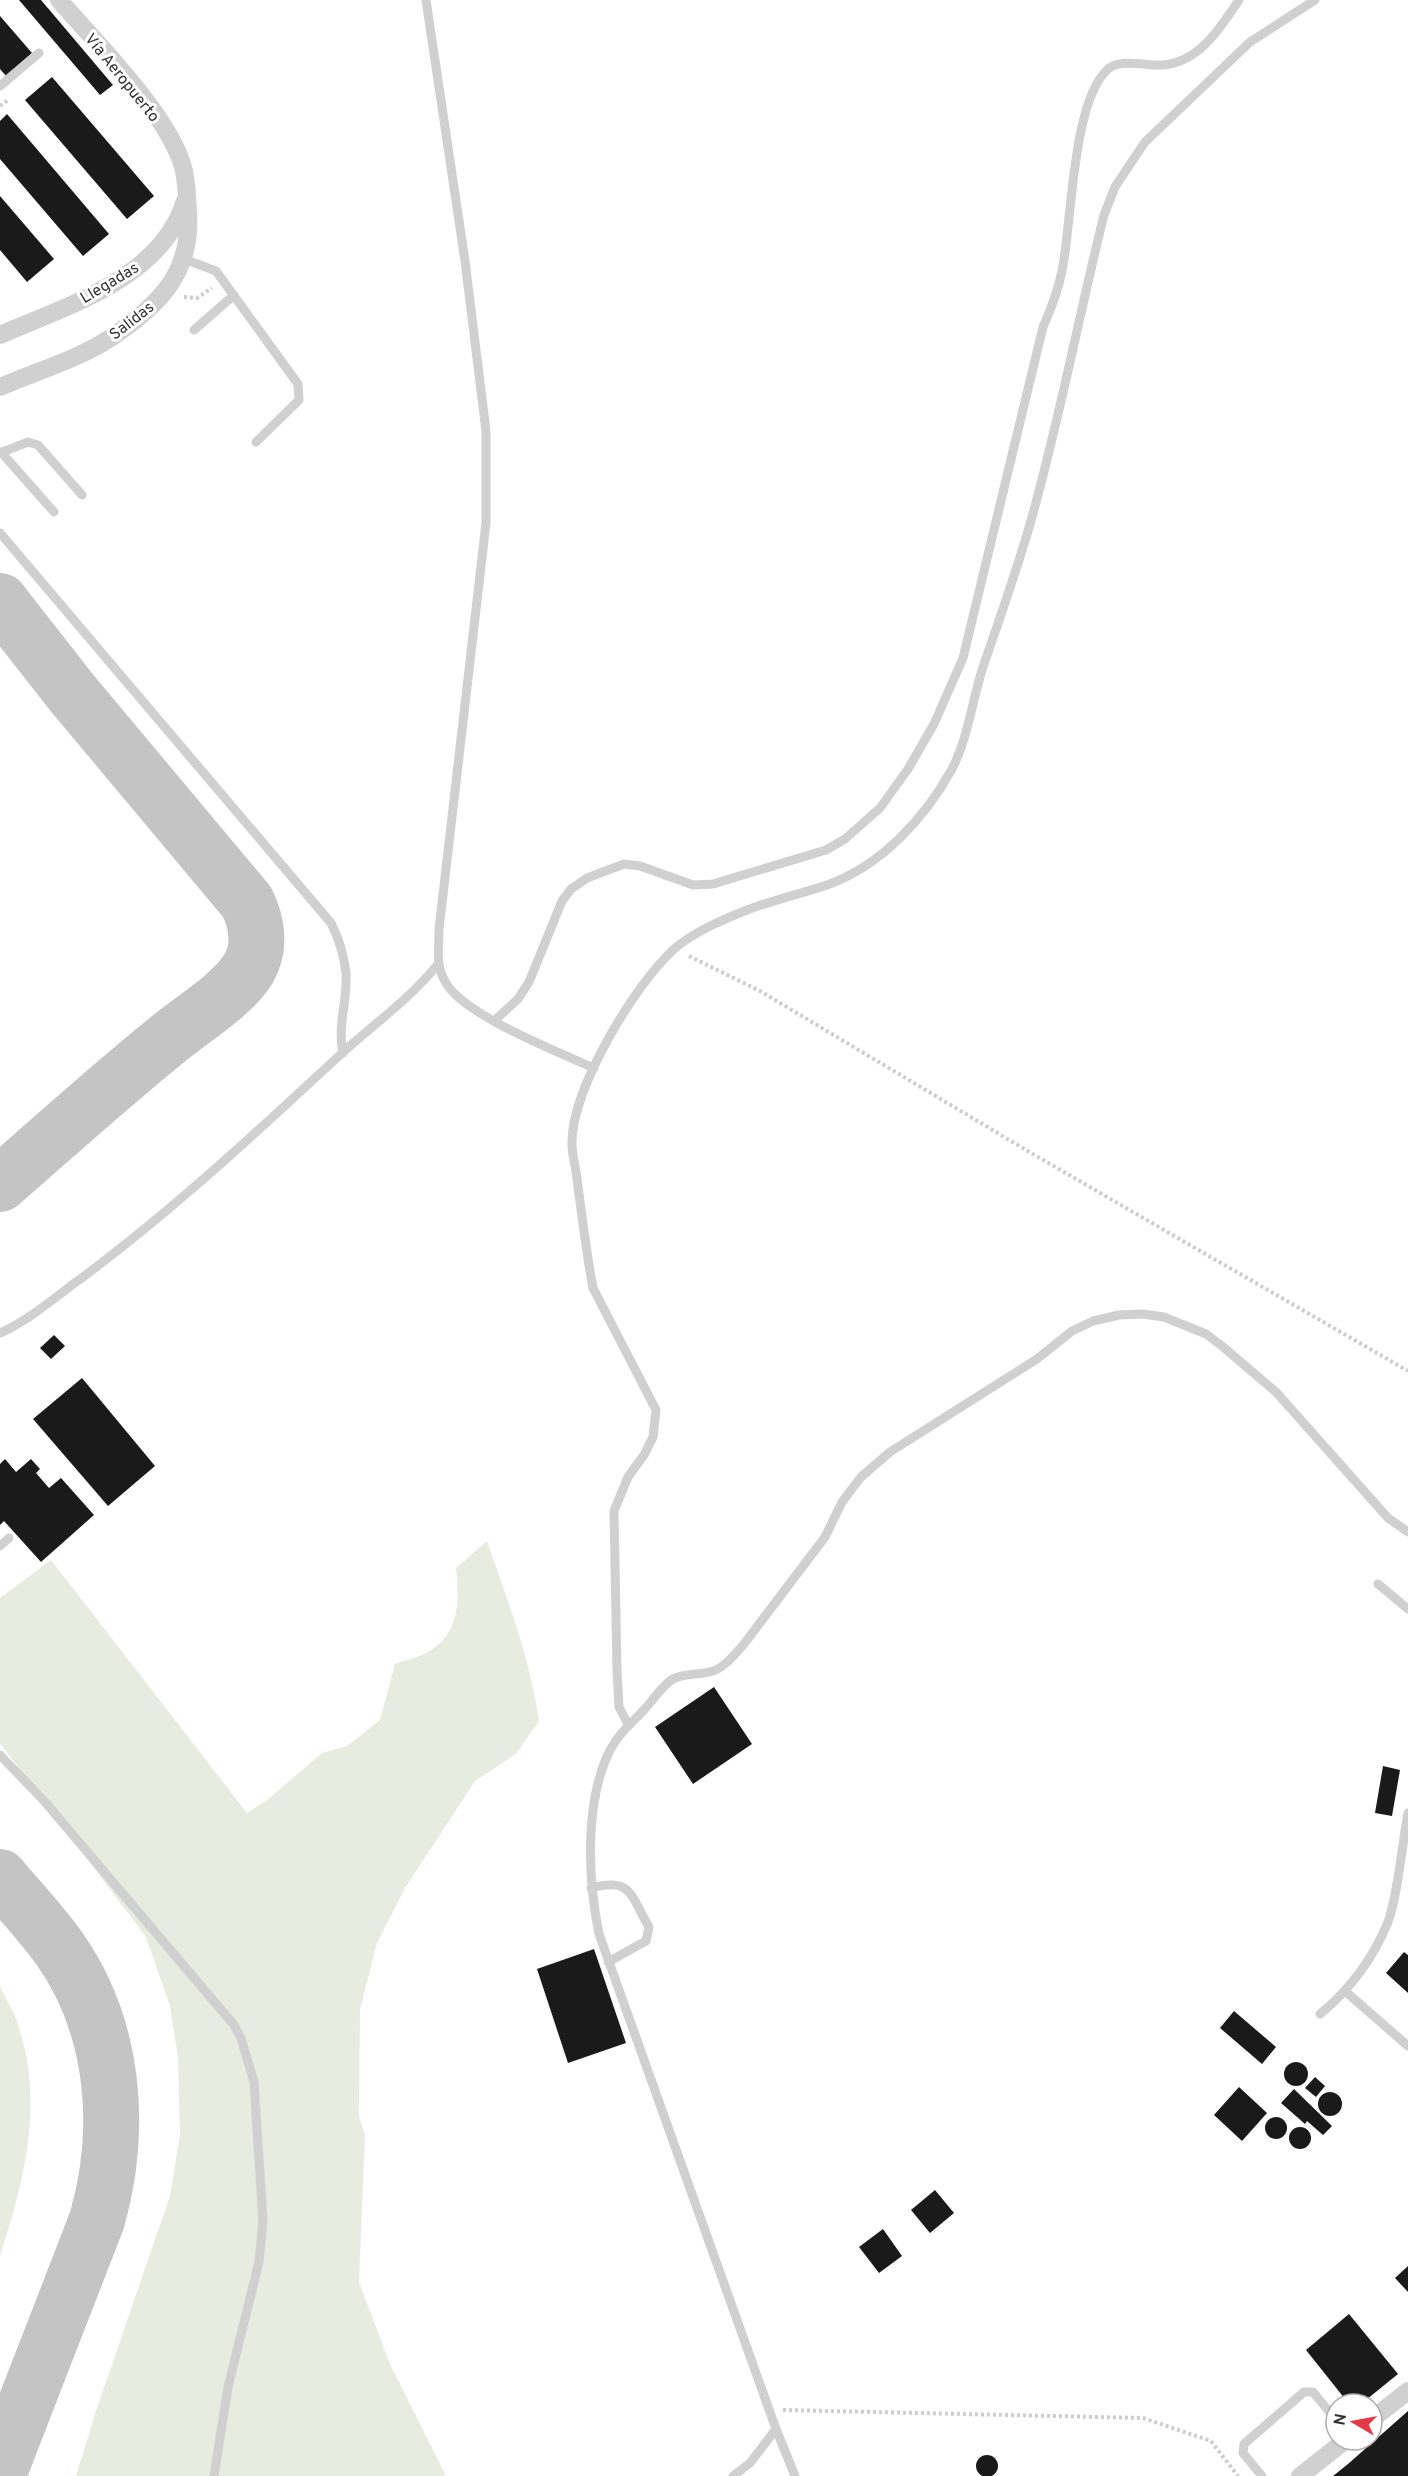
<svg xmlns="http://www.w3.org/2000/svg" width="1408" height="2476" viewBox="0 0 1408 2476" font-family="Overpass,sans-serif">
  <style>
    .green { fill: #e6ecdf }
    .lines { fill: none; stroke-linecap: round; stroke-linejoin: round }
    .taxiway { stroke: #c4c4c4; stroke-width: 56 }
    .building { fill: #1a1a1a }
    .path { stroke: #cdcdcd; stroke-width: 4; stroke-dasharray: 3 3; stroke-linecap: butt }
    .service { stroke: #d0d0d0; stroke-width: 9 }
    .minor { stroke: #d0d0d0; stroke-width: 18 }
    .labels { text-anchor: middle; stroke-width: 6; stroke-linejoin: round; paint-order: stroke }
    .street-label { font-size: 16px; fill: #333; stroke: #fff }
  </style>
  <rect width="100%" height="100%" fill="#fff"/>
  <!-- green -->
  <g class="green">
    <path d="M487,1541C508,1601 530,1658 539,1721L516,1754L475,1781L405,1888L377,1943L360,2010L359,2117L365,2134L359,2282L390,2364L446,2476H76L96,2411L170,2196L180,2134L178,2058L170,2006L146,1937L0,1743V1598L51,1560L247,1813L266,1801L322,1753L347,1746L380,1720L395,1664C406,1660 421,1657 431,1650C461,1631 459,1598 456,1568Z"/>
    <path d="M0,1986C6,2000 15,2013 19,2028C44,2105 24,2181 0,2256Z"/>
  </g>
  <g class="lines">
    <!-- taxiway -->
    <g class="taxiway">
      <path d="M0,601L72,693L247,902C257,922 261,947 249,968C233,995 192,1019 167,1040C110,1086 55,1136 0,1184"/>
      <path d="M0,1877C19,1900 41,1923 59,1948C115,2027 123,2129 97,2220L0,2470"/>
    </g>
  </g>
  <!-- building -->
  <g class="building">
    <polygon points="19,0 41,0 113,85 100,95"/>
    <polygon points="0,16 32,53 6,76 0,69"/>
    <polygon points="52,77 154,196 127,219 25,100"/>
    <polygon points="7,114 109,234 83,256 0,159 0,121"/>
    <polygon points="0,196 54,259 27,282 0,250"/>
    <polygon points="54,1335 65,1346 51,1359 40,1348"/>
    <polygon points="82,1378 155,1466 108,1506 33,1419"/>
    <polygon points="5,1459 16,1472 31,1459 40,1469 36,1473 49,1488 61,1478 94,1515 41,1562 4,1521 0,1525 0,1464"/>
    <polygon points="714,1687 752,1744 693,1784 655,1727"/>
    <polygon points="1383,1766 1400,1770 1392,1816 1375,1813"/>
    <polygon points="594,1949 626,2043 568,2063 537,1969"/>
    <polygon points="1404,1952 1408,1955 1408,1993 1386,1973"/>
    <polygon points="1234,2011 1276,2047 1262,2064 1220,2028"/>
    <circle cx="1296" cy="2074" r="12"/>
    <polygon points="1315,2077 1325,2086 1316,2097 1305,2088"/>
    <polygon points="1239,2087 1267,2113 1242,2141 1214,2115"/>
    <polygon points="1294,2089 1332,2126 1323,2135 1307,2121 1305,2124 1281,2103"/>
    <circle cx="1330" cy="2104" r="12"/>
    <circle cx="1276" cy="2128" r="11"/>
    <circle cx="1300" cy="2138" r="11"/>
    <polygon points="935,2190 954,2213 930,2233 911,2210"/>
    <polygon points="883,2229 902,2256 879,2273 859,2247"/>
    <polygon points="1408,2266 1408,2292 1395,2278"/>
    <polygon points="1349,2314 1398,2374 1361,2404 1349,2404 1306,2350"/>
    <polygon points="1408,2411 1408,2476 1333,2476 1348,2464"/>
    <circle cx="987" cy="2466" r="11"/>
  </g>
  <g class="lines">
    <!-- path -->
    <g class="path">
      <polyline points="0,106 8,100"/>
      <polyline points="184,297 197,298 212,288"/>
      <polyline points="689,956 760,991 1031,1153 1408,1371"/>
      <polyline points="783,2410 1143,2418 1211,2441 1238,2476"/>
    </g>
    <!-- service -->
    <g class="service">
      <path d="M426,0L465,261L486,431V523L439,929C439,948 435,966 446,983C464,1015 558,1052 594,1068"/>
      <polyline points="0,86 39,53"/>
      <polyline points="184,259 216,271 298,384 299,400 256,442"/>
      <polyline points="194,330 234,295"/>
      <polyline points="1,452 54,512"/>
      <polyline points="0,453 28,442 38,445 82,495"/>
      <path d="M0,533L331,923C339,939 344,955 346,973C348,999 337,1026 343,1053"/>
      <path d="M495,1020L518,999L529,982L562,901L571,889L587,878L624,864L640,866L693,885L713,884L826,850L845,839L880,808L908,769L934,724L963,658L1043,327C1051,309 1058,291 1062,271C1072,223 1072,101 1108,69C1121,58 1147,66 1162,65C1199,63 1221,27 1239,0"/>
      <path d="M0,1333C30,1320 56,1296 83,1277C174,1209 258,1131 341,1054C374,1024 410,999 438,964"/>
      <polyline points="0,1546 9,1538"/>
      <polyline points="1378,1584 1408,1609"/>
      <path d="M628,1724L619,1707L617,1671L614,1511L628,1477L644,1455L653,1437L656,1410L593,1288C586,1252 582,1215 577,1179C576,1166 571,1153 572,1141C573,1087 634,986 673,950C693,932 722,920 747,910C773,900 800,894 827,885C881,866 925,818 952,769C969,736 972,699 984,664C1001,615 1018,567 1032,517C1060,417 1079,315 1104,215L1115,187L1145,142L1250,42L1315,0"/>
      <polyline points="0,1755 45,1802 234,2025 241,2038 254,2082 263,2221 259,2262 228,2387 214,2476"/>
      <path d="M591,1888C632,1877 630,1895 649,1927L646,1941L608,1962"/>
      <polyline points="1346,1992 1408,2046"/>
      <path d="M1320,2014C1349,1991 1374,1957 1388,1922C1398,1895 1402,1844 1408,1813"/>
      <polyline points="733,2476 750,2463 776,2429"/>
      <path d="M795,2476L776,2429L599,1934C588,1880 584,1802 610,1750C618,1735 630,1724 642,1712C652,1702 661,1686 673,1679C684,1673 698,1675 709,1672C723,1670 735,1654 744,1644L825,1537L842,1502L861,1477L890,1452L1037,1359L1072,1331L1093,1321L1119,1315L1143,1314L1164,1317L1206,1334L1222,1346L1276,1392L1388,1518L1408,1532"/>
      <polyline points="1262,2476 1243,2453 1244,2444 1304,2392 1313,2392 1336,2420"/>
    </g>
    <!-- minor -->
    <g class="minor">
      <path d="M0,335C66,306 161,279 185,201"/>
      <path d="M0,387C37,371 79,359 112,337C159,305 192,273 188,213C187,198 187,182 183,167C168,114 96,43 59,0"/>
      <polyline points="1372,2419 1408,2391"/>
      <polyline points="1300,2476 1346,2440"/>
    </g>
  </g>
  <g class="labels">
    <!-- street labels -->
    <g class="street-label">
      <text transform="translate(123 77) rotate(51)" y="6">Vía Aeropuerto</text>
      <text transform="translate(109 282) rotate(-31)" y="6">Llegadas</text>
      <text transform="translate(131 320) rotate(-38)" y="6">Salidas</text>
    </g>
  </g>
  <!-- north arrow -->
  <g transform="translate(1354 2422) rotate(280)"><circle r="28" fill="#ffffff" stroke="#adadad" stroke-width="1.5"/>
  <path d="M0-4.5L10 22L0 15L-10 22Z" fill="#e63946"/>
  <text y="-9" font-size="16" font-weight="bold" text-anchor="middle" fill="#333333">N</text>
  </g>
</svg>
